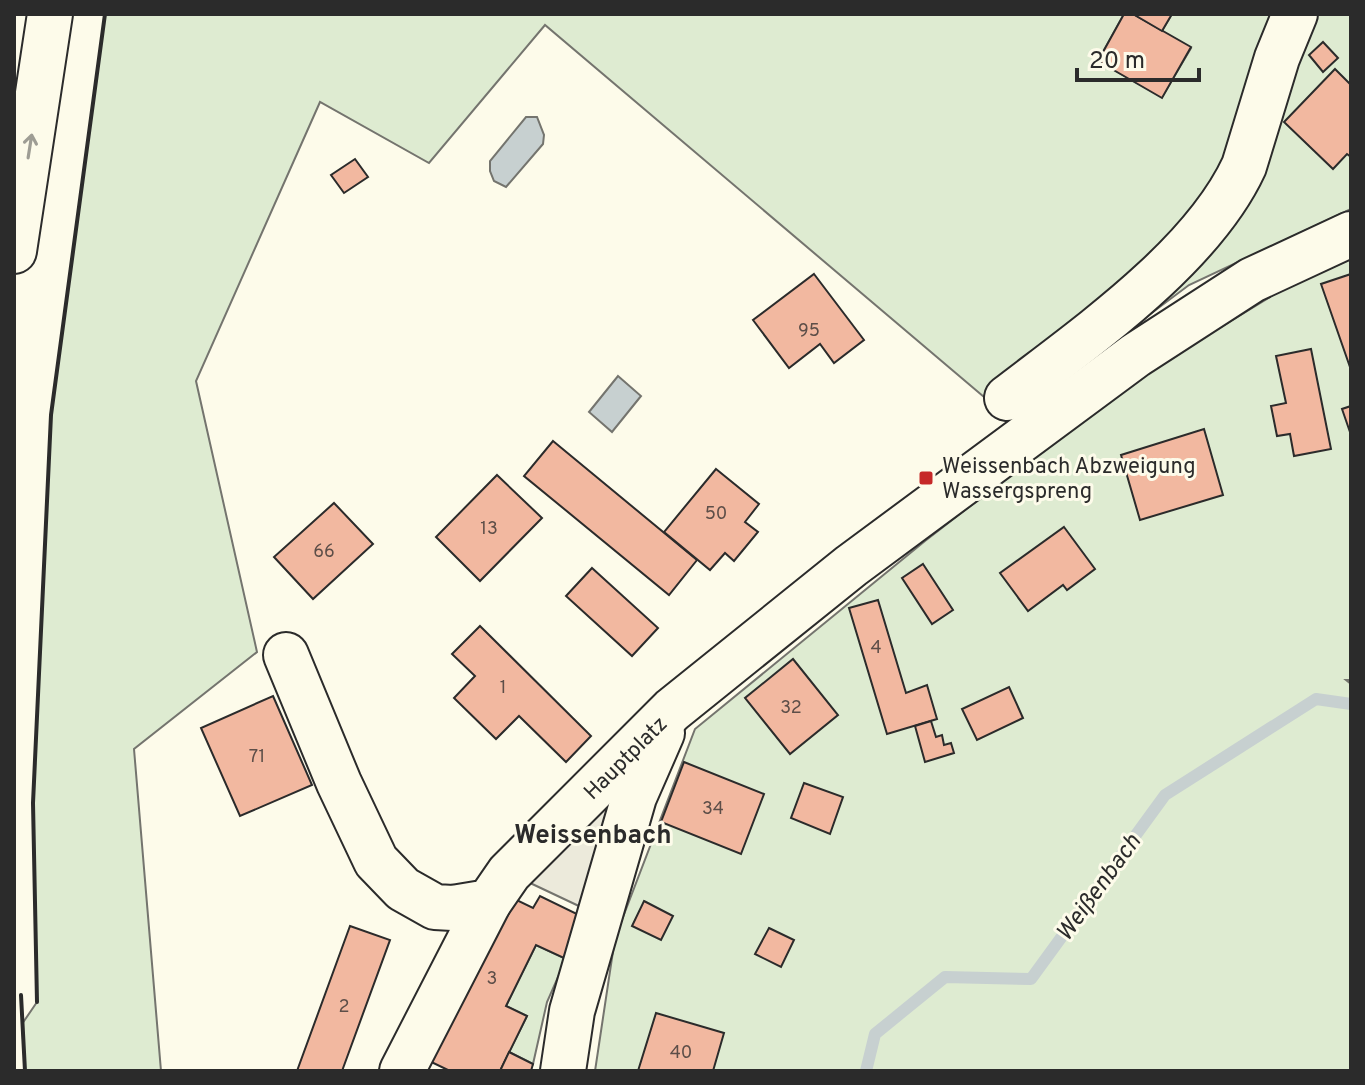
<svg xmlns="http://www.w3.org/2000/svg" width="1365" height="1085" viewBox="0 0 1365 1085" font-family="Overpass,sans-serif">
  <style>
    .green { fill: #deebd1; stroke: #74746e; stroke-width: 2 }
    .parking { fill: #eceadb; stroke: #74746e; stroke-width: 2 }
    .water { fill: #c7d0d0; stroke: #74746e; stroke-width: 2 }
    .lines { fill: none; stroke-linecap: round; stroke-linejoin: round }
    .stream { stroke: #c7d0d0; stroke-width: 12 }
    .building { fill: #f2b8a0; stroke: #2b2b2b; stroke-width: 2 }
    .minor-casing { stroke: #2b2b2b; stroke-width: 48 }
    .highway-casing { stroke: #2b2b2b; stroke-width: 48 }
    .minor { stroke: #fdfbea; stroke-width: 44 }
    .highway { stroke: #fdfbea; stroke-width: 44 }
    .wall { stroke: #2b2b2b; stroke-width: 4 }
    .oneway { stroke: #9e9d94 }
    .poi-dot { fill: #c62828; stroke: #fdfbea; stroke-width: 3 }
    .labels { text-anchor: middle; stroke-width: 6; stroke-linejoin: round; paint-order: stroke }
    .number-label { font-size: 18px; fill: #5d4e48 }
    .poi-label { font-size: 22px; fill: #2b2b2b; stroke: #fdfbea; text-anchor: start }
    .street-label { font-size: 22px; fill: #2b2b2b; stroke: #fdfbea }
    .water-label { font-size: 24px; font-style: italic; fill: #2b2b2b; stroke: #fdfbea }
    .quarter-label { font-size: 26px; font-weight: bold; fill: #2b2b2b; stroke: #fdfbea }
  </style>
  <rect width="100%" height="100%" fill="#fdfbea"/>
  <!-- green -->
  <g class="green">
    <polygon points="105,14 1124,14 1098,61 1162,97 1191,48 1162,31 1172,14 1351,14 1351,209 1189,285 1010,419 545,25 429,163 320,102 196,381 257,652 134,749 161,1071 25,1071 22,1024 37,1002 33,803 51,415"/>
    <polygon points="1351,259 1351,680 1346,680 1351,684 1351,1071 595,1071 615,938 695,729 925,541 1129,383 1283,289"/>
    <polygon points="536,945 566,959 547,1002 533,1064 509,1052 527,1016 506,1006"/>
  </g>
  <!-- parking -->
  <polygon class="parking" points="607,774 634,797 600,916 509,873"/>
  <!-- water -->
  <g class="water">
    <polygon points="526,117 537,117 544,135 543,144 506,187 494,181 490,171 490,161"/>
    <polygon points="618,376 641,396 612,432 589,412"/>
  </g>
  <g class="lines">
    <!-- stream -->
    <polyline class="stream" points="866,1071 875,1034 945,977 1031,979 1165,795 1316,699 1351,704"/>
  </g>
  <!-- building -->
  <g class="building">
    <polygon points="1124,14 1133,14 1191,47 1162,98 1098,61"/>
    <polygon points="1133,14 1172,14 1162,31"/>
    <polygon points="1323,42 1338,58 1323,72 1309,55"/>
    <polygon points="1335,69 1351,85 1351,157 1347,154 1333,169 1284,122"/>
    <polygon points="355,159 368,177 344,193 331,175"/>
    <polygon points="814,274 864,340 834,363 820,344 789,368 753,320"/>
    <polygon points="1351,274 1351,370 1321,284"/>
    <polygon points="1311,349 1331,449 1294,456 1290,434 1277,436 1271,406 1286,403 1276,356"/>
    <polygon points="1351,406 1351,435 1342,409"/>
    <polygon points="1204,429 1223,495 1140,520 1121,455"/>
    <polygon points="553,441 697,560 669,595 524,476"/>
    <polygon points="716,469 759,504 745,522 758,532 734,561 725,553 710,570 664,532"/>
    <polygon points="497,475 542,518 480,581 436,537"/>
    <polygon points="334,503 373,544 313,599 274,557"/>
    <polygon points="1064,527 1095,569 1067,590 1063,585 1028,611 1000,573"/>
    <polygon points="923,564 953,610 932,624 902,578"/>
    <polygon points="592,568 658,628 632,656 566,596"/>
    <polygon points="878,600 906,693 927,685 937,719 887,734 849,608"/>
    <polygon points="480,626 591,736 566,762 519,716 496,739 454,698 475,676 452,654"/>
    <polygon points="793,659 838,715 790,754 745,698"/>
    <polygon points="1009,687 1023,718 977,740 962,709"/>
    <polygon points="273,696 312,785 240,816 201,728"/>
    <polygon points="931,721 936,737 942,735 944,745 951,743 954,753 925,762 915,726"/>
    <polygon points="684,762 764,794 741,854 661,822"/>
    <polygon points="804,783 843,797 830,834 791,818"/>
    <polygon points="506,895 533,908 540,896 581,916 566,959 536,945 506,1006 527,1016 500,1071 450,1071 425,1059"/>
    <polygon points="644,901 673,916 661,940 632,926"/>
    <polygon points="350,926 390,940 342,1071 297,1071"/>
    <polygon points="769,928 794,940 781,967 755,954"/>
    <polygon points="656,1013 724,1033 713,1071 638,1071"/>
    <polygon points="509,1052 533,1064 531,1071 500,1071"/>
  </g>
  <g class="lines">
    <defs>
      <g id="minor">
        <path d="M1007,398C1086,337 1202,257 1244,166L1277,58L1295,14"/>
        <path id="s1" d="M286,655L339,783L376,861L403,889L435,907L453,908L489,902L509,873L672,710L851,566L1136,355L1252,280L1351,234"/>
        <polyline points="402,1071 489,902"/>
        <polyline points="563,1071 572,1011 634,797 662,733"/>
      </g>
      <polyline id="highway" points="14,251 50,14"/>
    </defs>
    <!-- minor casing -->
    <use href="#minor" class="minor-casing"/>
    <!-- highway casing -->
    <use href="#highway" class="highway-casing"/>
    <!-- minor -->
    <use href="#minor" class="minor"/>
    <!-- highway -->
    <use href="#highway" class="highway"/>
    <!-- wall -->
    <g class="wall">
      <polyline points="21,995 25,1071"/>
      <polyline points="37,1002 33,803 51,415 105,14"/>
    </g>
  </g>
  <!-- one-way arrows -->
  <defs><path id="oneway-shaft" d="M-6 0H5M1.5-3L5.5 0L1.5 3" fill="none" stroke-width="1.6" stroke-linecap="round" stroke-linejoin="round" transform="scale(2)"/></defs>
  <use class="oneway" href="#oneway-shaft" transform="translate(30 146) rotate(-81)"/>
  <!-- markers -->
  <rect class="poi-dot" x="918" y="470" width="16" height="16" rx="4"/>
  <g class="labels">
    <!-- number labels -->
    <g class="number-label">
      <text x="809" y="336">95</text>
      <text x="716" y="519">50</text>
      <text x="489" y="534">13</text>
      <text x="324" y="557">66</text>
      <text x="876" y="653">4</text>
      <text x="503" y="693">1</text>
      <text x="791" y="713">32</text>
      <text x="257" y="762">71</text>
      <text x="713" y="814">34</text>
      <text x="492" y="984">3</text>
      <text x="344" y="1012">2</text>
      <text x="681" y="1058">40</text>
    </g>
    <!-- poi labels -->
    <g class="poi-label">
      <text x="942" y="473">Weissenbach Abzweigung<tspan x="942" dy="25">Wassergspreng</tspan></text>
    </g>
    <!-- street labels -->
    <g class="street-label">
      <text dy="8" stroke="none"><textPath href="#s1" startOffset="554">Hauptplatz</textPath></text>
    </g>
    <!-- water labels -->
    <g class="water-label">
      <text transform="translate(1098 887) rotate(-54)" y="8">Weißenbach</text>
    </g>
    <!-- quarter labels -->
    <g class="quarter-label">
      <text x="593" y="843">Weissenbach</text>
    </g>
  </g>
  <!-- border -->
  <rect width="1365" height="1085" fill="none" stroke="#2b2b2b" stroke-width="32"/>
  <!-- scale -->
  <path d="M1077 68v12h122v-12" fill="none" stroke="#2b2b2b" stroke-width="4"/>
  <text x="1089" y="68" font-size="24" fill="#2b2b2b" stroke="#fdfbea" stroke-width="6" paint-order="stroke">20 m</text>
</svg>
